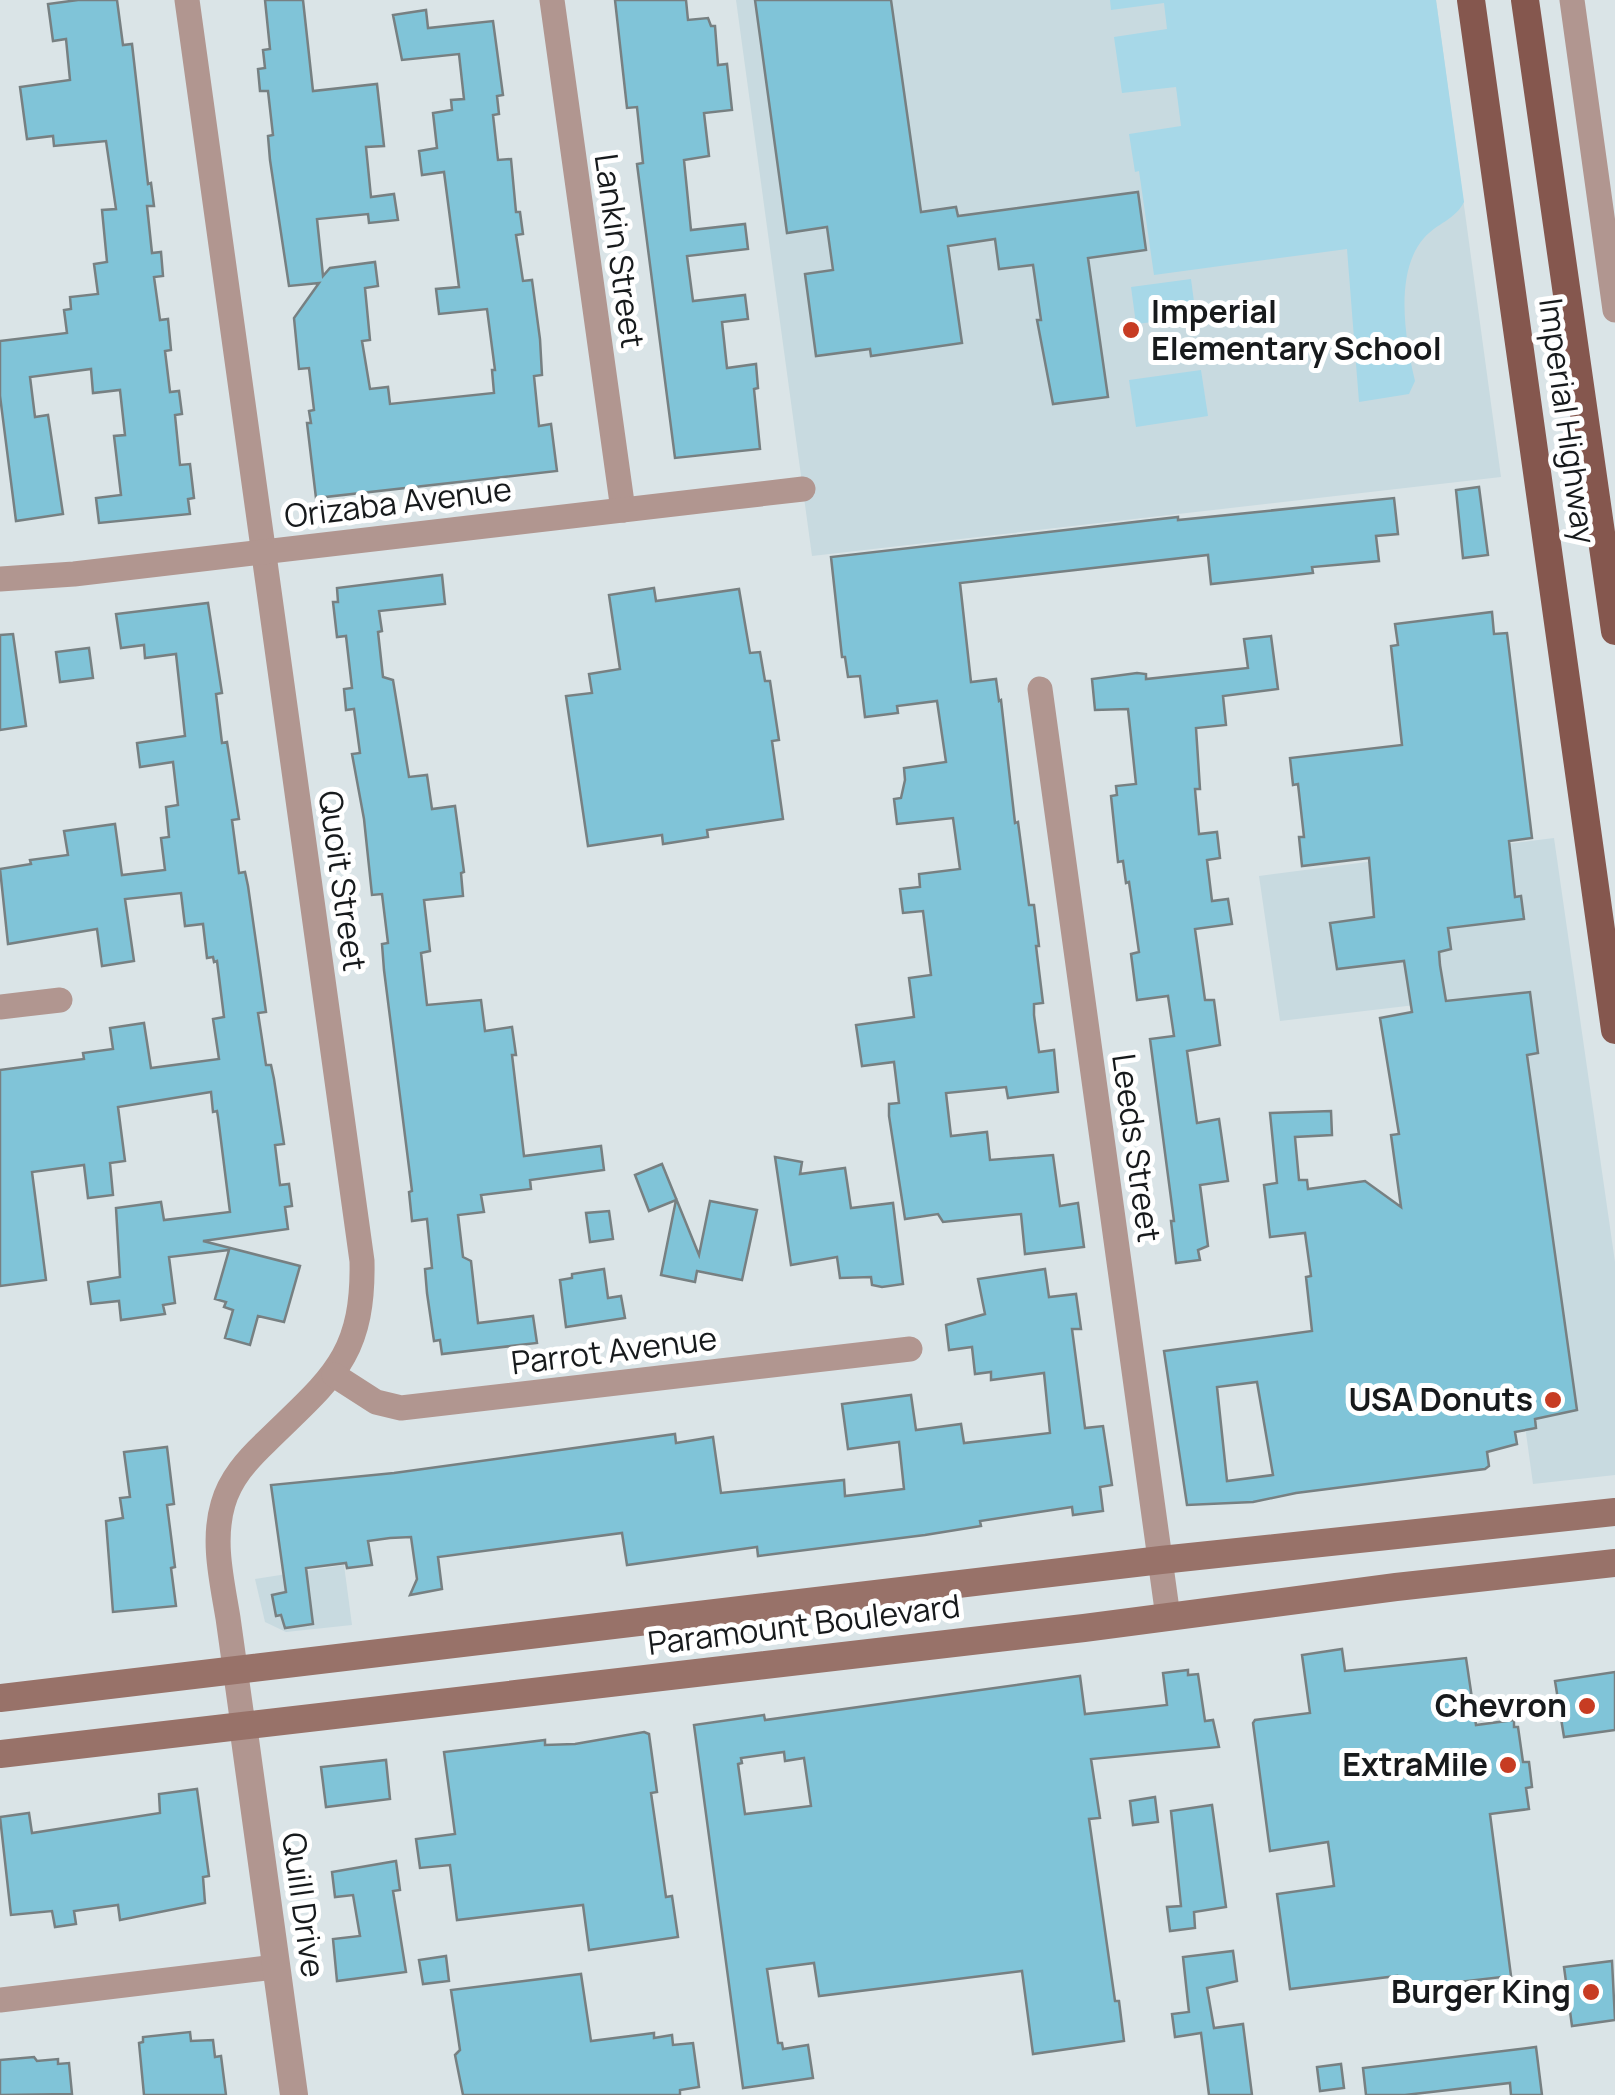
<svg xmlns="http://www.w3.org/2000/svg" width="1615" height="2095" viewBox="0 0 1615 2095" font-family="Manrope,sans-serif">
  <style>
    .built { fill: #c8dae0 }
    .green { fill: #a7d8e8 }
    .building { fill: #80c4d8; stroke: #778082; stroke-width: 2.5; fill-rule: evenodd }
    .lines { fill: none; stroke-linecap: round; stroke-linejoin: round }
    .minor { stroke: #b19690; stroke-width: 25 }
    .tertiary { stroke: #b19690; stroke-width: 28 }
    .secondary { stroke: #987269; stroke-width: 28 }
    .primary { stroke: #85574e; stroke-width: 28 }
    .poi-dot { fill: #c73c23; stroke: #fff; stroke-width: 4 }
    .labels { text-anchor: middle; stroke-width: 10; stroke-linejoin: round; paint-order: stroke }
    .street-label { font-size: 32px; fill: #171a1c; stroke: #fff }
    .poi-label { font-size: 32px; font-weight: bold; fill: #171a1c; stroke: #fff; text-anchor: end }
  </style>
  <rect width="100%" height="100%" fill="#dae4e7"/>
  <!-- built -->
  <g class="built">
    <polygon points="736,0 1436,0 1501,477 812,556"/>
    <polygon points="1554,838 1615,1262 1615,1475 1533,1484 1466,999 1280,1021 1259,876"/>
    <polygon points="344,1565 352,1625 286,1632 265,1622 255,1579"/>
  </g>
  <!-- green -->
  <g class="green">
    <path d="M1110,0H1436L1464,202C1456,219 1436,224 1424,238C1394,272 1405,339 1415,381L1409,394L1359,402L1347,249L1154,275L1139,171L1135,172L1129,134L1181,126L1176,87L1122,93L1114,37L1167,29L1164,3L1111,10Z"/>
    <polygon points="1191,279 1196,317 1136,324 1131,287"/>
    <polygon points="1201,370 1208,416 1136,427 1129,380"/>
  </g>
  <!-- building -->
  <g class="building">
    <polygon points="78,0 117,0 123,45 132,44 148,184 151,183 154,206 147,206 152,253 161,252 163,276 154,277 160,320 168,319 171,350 165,351 170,392 179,391 182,414 175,415 180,465 190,464 194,498 188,499 190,514 99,523 96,498 121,495 114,436 125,435 120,390 93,393 91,369 30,377 35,417 48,415 63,514 16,521 0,396 0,341 67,333 64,310 71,309 70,297 98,294 94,264 107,262 102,210 116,209 106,141 54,146 53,136 27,139 20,87 70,80 66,39 53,41 48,4"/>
    <polygon points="265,0 303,0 313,91 377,84 384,146 366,147 371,197 394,194 398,220 369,223 368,214 317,219 323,276 330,268 375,262 378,286 365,288 370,340 362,341 370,389 388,387 390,404 494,393 492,370 495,370 487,309 439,314 436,289 459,287 444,172 422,175 419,151 437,148 433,113 452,110 451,100 464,99 459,54 402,60 393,15 426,10 428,28 493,21 503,95 497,96 499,114 493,115 498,160 511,159 516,212 520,212 523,234 516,235 523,281 532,280 540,339 542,375 534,376 539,426 551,424 557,471 316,498 307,423 311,423 309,411 314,410 309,368 299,369 294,318 319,283 289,286 270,160 268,136 273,135 268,91 260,91 258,69 265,68 263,50 270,49"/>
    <polygon points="615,0 686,0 688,20 708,18 711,26 715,26 718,65 727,64 732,110 704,113 709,156 684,160 691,230 745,224 748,249 687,256 693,301 745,295 748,319 722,322 727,368 756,364 758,388 754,389 760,449 675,458 637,164 643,163 637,107 627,108"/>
    <polygon points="755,0 891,0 921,212 956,207 958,216 1138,192 1146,250 1088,258 1108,397 1053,404 1037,320 1041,320 1033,265 999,269 995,239 948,246 962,343 871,356 870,349 816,356 805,274 833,270 827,227 787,233"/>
    <polygon points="1479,487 1488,555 1463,558 1456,490"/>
    <polygon points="1394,498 1398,534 1376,536 1379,561 1312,567 1313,573 1211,584 1208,555 960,583 971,682 996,679 999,701 1001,700 1015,823 1018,822 1029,905 1034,905 1039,946 1036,946 1043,1003 1034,1004 1034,1015 1039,1052 1054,1050 1058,1092 1008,1098 1006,1087 946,1093 951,1136 987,1132 990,1160 1053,1155 1060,1206 1078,1203 1084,1247 1025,1254 1021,1214 943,1222 938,1214 905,1219 889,1116 889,1104 899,1103 894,1062 862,1066 856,1025 914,1017 909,978 931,975 923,911 903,913 900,889 920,887 919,874 960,869 953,818 897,824 894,799 901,798 905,780 904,768 946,762 937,701 897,706 898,713 865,717 860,676 848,677 845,657 842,657 831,557 1178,517 1178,520"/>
    <polygon points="442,575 445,604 379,611 382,631 378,632 383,677 393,680 409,777 427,775 432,809 455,806 464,872 461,873 463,896 424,900 430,951 421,953 427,1005 481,1000 485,1031 512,1027 516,1055 512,1055 524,1156 601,1146 604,1170 530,1180 531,1189 481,1195 484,1212 458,1215 463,1257 471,1261 478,1323 533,1316 537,1343 442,1354 440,1340 434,1341 427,1293 425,1269 432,1268 427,1219 412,1221 409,1192 412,1191 384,970 382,944 388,943 382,894 372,895 364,819 352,754 360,753 354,709 346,710 344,689 352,688 346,636 337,637 333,602 338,602 337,588"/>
    <polygon points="654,588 656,601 739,589 750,653 760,652 765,681 770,681 779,740 772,741 783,819 707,830 708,837 663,844 662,835 588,846 566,696 592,693 589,674 620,669 609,595"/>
    <polygon points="208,603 222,693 216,694 222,743 227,742 239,819 232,820 239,873 245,872 248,886 266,1012 258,1013 266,1065 271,1065 274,1079 284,1144 275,1145 280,1185 289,1184 292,1206 285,1207 288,1229 203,1241 300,1266 284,1322 258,1316 250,1345 225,1338 233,1310 224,1307 226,1302 215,1299 229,1250 169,1257 175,1303 163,1305 165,1314 121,1320 119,1301 91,1304 88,1282 120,1277 116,1208 161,1202 164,1220 230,1212 218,1117 217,1111 213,1112 211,1092 118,1107 125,1161 110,1163 113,1195 88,1198 84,1165 32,1172 46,1280 0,1286 0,1070 84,1059 83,1053 113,1049 110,1028 144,1023 151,1068 219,1059 213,1019 224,1017 217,961 214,962 213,957 207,958 203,924 185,926 181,893 125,899 134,961 102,966 97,929 8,944 0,869 31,864 30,860 68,855 64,831 115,824 122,875 165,870 161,838 169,837 166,807 178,805 173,762 140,767 137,743 185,736 176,654 145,658 144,645 121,648 116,614"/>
    <path d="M1492,612L1494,634L1507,633L1532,838L1509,841L1515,897L1521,896L1524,919L1448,928L1451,949L1439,952L1440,965L1446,1001L1530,992L1538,1053L1527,1055L1577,1410L1535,1419L1536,1428L1515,1432L1517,1444L1487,1452L1489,1466L1485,1469L1296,1493L1253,1502L1187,1505L1164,1351L1312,1331L1306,1277L1311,1276L1305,1233L1270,1237L1264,1185L1277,1183L1270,1113L1331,1111L1332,1135L1295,1137L1299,1180H1307L1308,1189L1365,1181L1401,1207L1391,1135L1399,1134L1380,1018L1412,1012L1404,961L1337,969L1330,923L1374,917L1369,858L1302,866L1299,837H1304L1298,784L1293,785L1290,758L1402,745L1391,646L1398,645L1395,624ZM1257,1382L1273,1475L1227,1481L1217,1387Z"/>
    <polygon points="13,634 26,726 0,730 0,635"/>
    <polygon points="1271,636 1278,689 1223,696 1226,725 1196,728 1200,789 1195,789 1199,834 1217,832 1220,858 1207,860 1212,901 1228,899 1232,924 1195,929 1205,1000 1214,1000 1220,1045 1187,1051 1197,1123 1219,1119 1228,1181 1200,1185 1208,1246 1198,1250 1200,1260 1176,1263 1171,1221 1174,1221 1150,1039 1174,1036 1168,996 1137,1000 1131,954 1139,952 1129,882 1126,883 1123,861 1118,862 1111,796 1117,795 1116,786 1136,784 1128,709 1095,710 1092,679 1137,673 1146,674 1146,679 1248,668 1244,639"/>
    <polygon points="89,648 93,678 60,682 56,652"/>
    <polygon points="775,1157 802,1162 800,1174 845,1168 851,1208 893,1203 903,1284 882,1287 872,1285 871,1277 840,1278 837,1257 791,1265"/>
    <polygon points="662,1164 699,1255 710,1201 757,1210 742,1280 697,1271 695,1282 661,1275 676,1200 649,1211 635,1175"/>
    <polygon points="609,1211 613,1239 590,1242 586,1213"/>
    <polygon points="604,1269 608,1298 621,1296 625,1318 566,1327 560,1280 572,1278 572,1274"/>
    <polygon points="1045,1269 1049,1297 1076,1294 1081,1329 1072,1329 1085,1428 1103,1426 1112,1485 1100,1487 1103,1511 1073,1515 1072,1507 980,1521 981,1526 925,1535 758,1556 757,1547 627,1565 622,1533 438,1557 442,1589 410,1595 417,1579 411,1537 390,1538 368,1541 372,1565 347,1568 346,1563 306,1568 313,1624 285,1628 281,1615 276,1616 272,1595 286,1592 271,1485 394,1473 675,1434 676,1443 713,1437 721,1493 844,1480 845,1496 904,1489 899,1442 848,1449 842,1404 911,1395 916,1430 961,1424 964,1443 1050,1433 1044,1373 991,1380 991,1372 975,1374 972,1347 949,1350 946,1325 985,1314 978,1279"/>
    <polygon points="167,1447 174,1504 167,1505 175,1567 171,1568 176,1606 113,1612 106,1521 123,1518 120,1498 130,1497 124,1452"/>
    <polygon points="1342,1649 1345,1671 1466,1658 1476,1725 1514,1720 1514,1727 1518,1727 1523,1762 1529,1762 1532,1787 1526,1788 1529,1809 1490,1814 1511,1976 1398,1989 1397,1976 1290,1989 1277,1894 1334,1886 1328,1842 1270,1851 1253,1723 1255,1720 1310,1713 1302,1655"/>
    <path d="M1188,1670V1675L1198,1674L1205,1721L1213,1720L1219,1747L1091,1759L1100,1818L1089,1819L1115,2001H1119L1124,2041L1033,2054L1022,1971L819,1996L814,1963L767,1969L778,2043H782L783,2049L808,2045L813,2078L743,2088L694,1725L764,1715L765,1720L1080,1676L1085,1714L1167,1705L1163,1673ZM784,1752L785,1761L804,1758L811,1806L745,1814L738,1764L742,1763L741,1758Z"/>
    <polygon points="1615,1672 1615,1730 1564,1737 1555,1681"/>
    <polygon points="644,1732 649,1734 657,1792 651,1793 666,1897 672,1896 678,1937 589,1950 583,1905 457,1920 450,1865 420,1868 416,1839 455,1834 444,1752 545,1740 545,1745 575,1744"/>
    <polygon points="386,1760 390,1799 326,1807 321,1767"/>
    <polygon points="197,1789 209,1876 203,1877 205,1903 120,1920 118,1905 74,1911 76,1924 55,1927 52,1911 11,1915 0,1817 29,1813 32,1833 160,1813 159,1794"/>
    <polygon points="1155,1797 1158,1822 1133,1825 1130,1801"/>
    <polygon points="1212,1805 1226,1907 1194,1912 1195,1928 1170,1931 1167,1907 1181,1906 1171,1811"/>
    <polygon points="396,1861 400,1890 393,1891 406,1972 337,1981 333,1939 360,1936 353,1895 335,1897 332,1872"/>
    <polygon points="1233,1951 1237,1981 1207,1988 1214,2028 1243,2024 1252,2095 1209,2095 1201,2033 1175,2037 1172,2014 1189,2012 1183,1957"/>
    <polygon points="446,1956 449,1981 423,1984 419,1960"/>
    <polygon points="1612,1961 1615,2020 1572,2026 1564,1967"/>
    <polygon points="581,1974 591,2041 654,2033 654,2038 672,2035 673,2045 693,2043 699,2087 680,2090 680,2095 463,2095 455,2055 460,2050 451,1990"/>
    <polygon points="190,2032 191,2041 213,2040 215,2057 221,2056 226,2095 144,2095 139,2043 143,2042 143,2037"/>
    <polygon points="1536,2047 1542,2095 1511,2095 1510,2083 1405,2095 1366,2095 1363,2068"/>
    <polygon points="34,2057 37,2061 58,2059 58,2064 69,2063 72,2094 0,2095 0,2060"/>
    <polygon points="1341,2064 1344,2088 1320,2091 1317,2067"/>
  </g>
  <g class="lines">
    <!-- minor -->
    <g class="minor">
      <path d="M187,0L362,1261C364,1358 330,1379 266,1442C247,1460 230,1479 223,1504C212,1541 222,1581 228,1618C233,1654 238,1690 243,1725"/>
      <polyline points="552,0 623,510"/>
      <polyline points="1572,0 1615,310"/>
      <polyline points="0,579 74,574 803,489"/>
      <polyline points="1040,689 1168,1617"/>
      <polyline points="0,1007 60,1000"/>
      <polyline points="334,1375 376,1402 401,1408 910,1349"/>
      <polyline points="0,2000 275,1967"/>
    </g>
    <!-- tertiary -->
    <polyline class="tertiary" points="243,1725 294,2095"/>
    <!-- secondary -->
    <g class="secondary">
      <polyline points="0,1698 1161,1560 1615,1512"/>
      <polyline points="0,1754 1084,1628 1396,1587 1615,1563"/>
    </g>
    <!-- primary -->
    <g class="primary">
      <polyline points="1471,0 1615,1030"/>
      <polyline points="1525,0 1615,631"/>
    </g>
  </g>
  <!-- markers -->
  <g class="poi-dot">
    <circle cx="1131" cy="330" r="10"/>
    <circle cx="1553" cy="1400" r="10"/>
    <circle cx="1587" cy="1706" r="10"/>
    <circle cx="1508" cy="1765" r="10"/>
    <circle cx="1591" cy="1992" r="10"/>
  </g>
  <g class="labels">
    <!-- street labels -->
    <g class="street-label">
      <text transform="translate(619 251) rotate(82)" y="11">Lankin Street</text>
      <text transform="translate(1567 421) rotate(82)" y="11">Imperial Highway</text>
      <text transform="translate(398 503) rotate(-7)" y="11">Orizaba Avenue</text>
      <text transform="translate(342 881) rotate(82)" y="11">Quoit Street</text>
      <text transform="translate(1136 1148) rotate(82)" y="11">Leeds Street</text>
      <text transform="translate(614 1351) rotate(-7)" y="11">Parrot Avenue</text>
      <text transform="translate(804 1625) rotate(-7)" y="11">Paramount Boulevard</text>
      <text transform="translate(303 1905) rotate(82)" y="11">Quill Drive</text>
    </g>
    <!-- poi labels -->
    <g class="poi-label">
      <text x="1151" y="323" text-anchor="start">Imperial<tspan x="1151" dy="37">Elementary School</tspan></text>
      <text x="1533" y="1411">USA Donuts</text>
      <text x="1567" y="1717">Chevron</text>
      <text x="1488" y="1776">ExtraMile</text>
      <text x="1571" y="2003">Burger King</text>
    </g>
  </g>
</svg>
